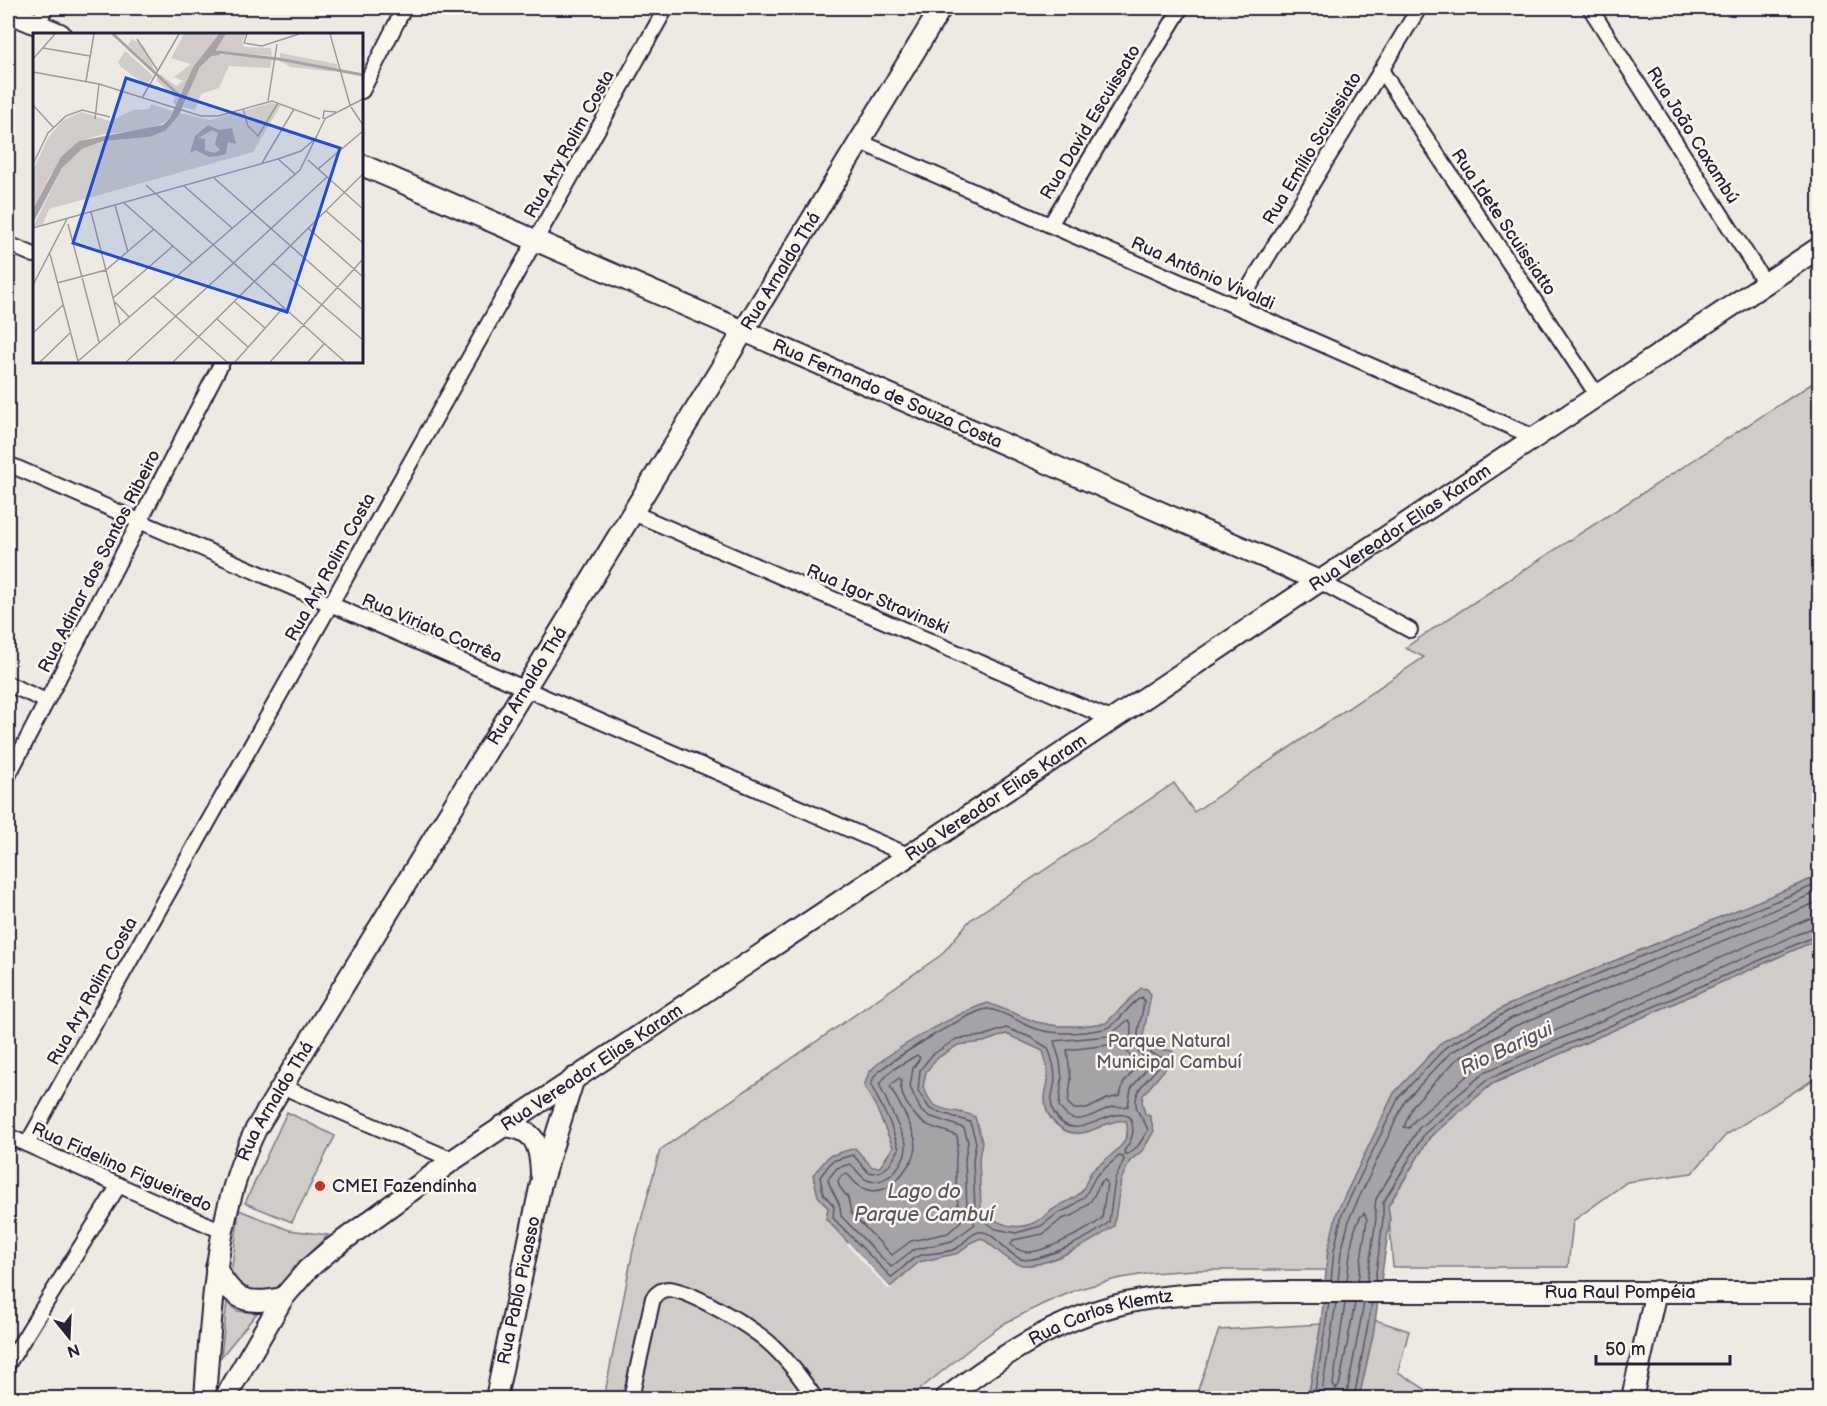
<svg xmlns="http://www.w3.org/2000/svg" width="1827" height="1406" viewBox="0 0 1827 1406" font-family="'Balsamiq Sans',sans-serif">
  <style>
    .green { fill: #d0cdc9; stroke: #797882; stroke-width: 1.5 }
    .water { fill: #a6a3a7; stroke: #716f7c; stroke-width: 1.5; fill-rule: evenodd }
    .pier { fill: #eeeae2 }
    .lines { fill: none; stroke-linecap: round; stroke-linejoin: round }
    .shore { stroke: #575666; stroke-width: 1.5 }
    .street-casing { stroke: #22223b; stroke-width: 18 }
    .secondary-casing { stroke: #22223b; stroke-width: 24 }
    .street { stroke: #fbf7ec; stroke-width: 14 }
    .secondary { stroke: #fbf7ec; stroke-width: 20 }
    .poi-dot { fill: #c8321e; stroke: #fbf7ec; stroke-width: 2 }
    .labels { text-anchor: middle; stroke-width: 5; stroke-linejoin: round; paint-order: stroke }
    .street-label { font-size: 18px; fill: #22223b; stroke: #fbf7ec }
    .park-label { font-size: 18px; fill: #565566; stroke: #fbf7ec }
    .poi-label { font-size: 18px; fill: #22223b; stroke: #fbf7ec; text-anchor: start }
    .water-label { font-size: 20px; font-style: italic; fill: #575666; stroke: #fbf7ec }
    .inset-river { fill: none; stroke: #a6a3a7; stroke-width: 3 }
    .inset-road { fill: none; stroke: #9c9a9f; stroke-width: 1.5 }
    .view { fill: #1d4ed8; fill-opacity: 0.15; stroke: #1d4ed8; stroke-width: 3 }
    .inset-edge { fill: none; stroke: #22223b; stroke-width: 3 }
  </style>
  <rect width="100%" height="100%" fill="#eeeae2"/>
  <filter id="ink" filterUnits="userSpaceOnUse"><feTurbulence type="fractalNoise" baseFrequency=".0167" numOctaves="2"/><feDisplacementMap in="SourceGraphic" scale="12" xChannelSelector="R" yChannelSelector="G"/><feConvolveMatrix kernelMatrix="1 2 1 2 8 2 1 2 1" color-interpolation-filters="sRGB"/></filter>
  <g filter="url(#ink)">
    <!-- green -->
    <g class="green">
      <polygon points="1819,379 1819,876 1506,1006 1328,1250 1326,1270 1195,1270 1151,1273 1116,1279 1079,1289 1043,1304 1005,1323 977,1343 909,1398 604,1398 633,1250 660,1150 941,955 970,920 1174,783 1194,812 1424,657 1405,648 1431,630"/>
      <polygon points="1819,939 1819,1076 1726,1135 1692,1173 1627,1182 1573,1221 1568,1267 1393,1267 1388,1206 1430,1137 1492,1084"/>
      <polygon points="287,1112 335,1136 292,1222 245,1203"/>
      <polygon points="239,1210 289,1230 328,1235 302,1260 282,1286 274,1290 248,1292 239,1288 231,1275"/>
      <polygon points="227,1302 237,1311 257,1313 221,1357"/>
      <polygon points="1375,1320 1409,1331 1398,1372 1439,1398 1359,1398"/>
      <polygon points="1321,1324 1308,1398 1195,1398 1219,1330"/>
    </g>
    <!-- water -->
    <g class="water">
      <polygon points="1819,876 1819,939 1492,1084 1430,1137 1388,1206 1390,1219 1373,1335 1359,1398 1308,1398 1321,1324 1328,1250 1337,1212 1394,1093 1442,1042 1506,1006"/>
      <path d="M1141,988L1147,989L1151,995L1143,1036C1151,1050 1158,1049 1172,1051L1174,1053L1165,1069L1143,1095L1142,1102L1145,1114L1150,1116L1154,1131L1143,1150L1130,1161L1121,1180L1114,1226C1096,1240 1040,1272 1018,1264C1003,1259 995,1246 981,1238L970,1243L959,1253L919,1262L890,1287L826,1219L828,1208L818,1196L813,1175L829,1156L855,1148L872,1167H880L893,1147L875,1105L864,1086C866,1082 867,1076 869,1073C883,1053 964,1010 988,1003L1036,1022L1058,1026H1080L1106,1023ZM1006,1034L1043,1051C1046,1060 1048,1069 1048,1079C1048,1085 1045,1091 1045,1098C1044,1117 1061,1135 1081,1133C1097,1131 1109,1119 1126,1121C1134,1145 1106,1157 1092,1171C1087,1177 1086,1186 1081,1192C1073,1201 1063,1202 1054,1209C1049,1212 1045,1217 1039,1220C1019,1233 996,1225 981,1209L979,1158L982,1142L975,1117C963,1110 945,1113 933,1104C929,1100 926,1092 923,1087L926,1072L936,1059L958,1045L984,1042Z"/>
    </g>
    <!-- pier -->
    <polygon class="pier" points="849,1243 890,1287 893,1289 888,1289 847,1245"/>
    <g class="lines">
      <!-- shore -->
      <g class="shore">
        <polyline points="1820,901 1515,1026 1456,1060 1413,1105 1404,1127 1409,1128 1415,1120 1482,1063 1808,919 1820,918"/>
        <path d="M1142,997L1144,1000C1143,1026 1123,1046 1161,1057L1163,1060C1155,1075 1134,1086 1136,1105C1138,1116 1145,1120 1148,1130L1138,1146L1128,1154H1125L1124,1151C1132,1140 1136,1131 1130,1117C1107,1104 1075,1149 1054,1113C1048,1102 1054,1091 1055,1080C1055,1069 1052,1058 1048,1048L1030,1037L1006,1028L983,1036L956,1039L932,1055L920,1070L918,1091L930,1109L970,1122L976,1142L973,1159L975,1211L983,1220L996,1229L1016,1233L1041,1226L1058,1213L1070,1208L1085,1196L1096,1176L1119,1156L1123,1157L1124,1160L1115,1179L1109,1222C1095,1235 1039,1264 1021,1259C1007,1255 993,1229 979,1232C969,1234 965,1243 957,1248C945,1255 928,1251 916,1257C907,1262 900,1272 891,1277L833,1218L834,1206L823,1193L820,1177L832,1161L853,1155L868,1172C885,1176 892,1162 899,1149L890,1123L871,1085C872,1084 873,1078 874,1077C882,1064 975,1008 988,1009C1002,1010 1018,1022 1031,1027C1052,1036 1082,1033 1104,1029C1117,1027 1129,1003 1142,997Z"/>
        <path d="M1128,1020L1131,1023C1129,1047 1136,1048 1150,1064L1131,1089L1128,1106C1122,1108 1116,1105 1109,1108C1092,1114 1073,1131 1059,1106L1062,1079L1060,1061L1054,1041L1109,1036Z"/>
        <polygon points="1120,1041 1137,1066 1123,1084 1120,1096 1107,1099 1087,1109 1074,1109 1068,1103 1071,1079 1067,1050 1109,1045"/>
        <path d="M917,1055L920,1058L913,1068L910,1087L921,1111L929,1116L964,1128L968,1142L965,1159L967,1210L975,1224L952,1241L913,1250L891,1267L841,1216C841,1199 831,1194 828,1179L837,1168L850,1164C856,1168 860,1177 867,1180C887,1188 908,1161 906,1143L879,1084L892,1070Z"/>
        <path d="M899,1078L901,1080C900,1091 903,1098 909,1107C923,1130 937,1126 957,1136C959,1143 957,1148 956,1156C955,1168 957,1210 961,1221L948,1233L911,1241L892,1255L851,1213L848,1198L839,1186L838,1181L842,1175L847,1174C852,1178 855,1184 861,1187C881,1198 897,1183 907,1167C912,1161 916,1154 916,1146C915,1129 898,1102 890,1086Z"/>
        <path d="M1105,1180L1107,1183L1102,1218C1091,1229 1044,1252 1029,1252C1022,1252 1016,1249 1011,1245L1013,1240L1043,1234L1062,1219L1074,1215L1091,1201L1101,1182Z"/>
        <polyline points="1331,1281 1334,1251 1342,1214 1399,1097 1446,1047 1508,1011 1820,883"/>
        <polyline points="1338,1281 1341,1252 1350,1217 1405,1101 1450,1053 1512,1018 1820,891"/>
        <path d="M1347,1281C1349,1264 1351,1224 1364,1213L1367,1219L1358,1281"/>
        <polyline points="1367,1281 1376,1219 1375,1206 1376,1199 1419,1128 1485,1072 1812,928 1820,927"/>
        <polyline points="1375,1281 1383,1219 1383,1203 1425,1133 1488,1079 1820,934"/>
        <polyline points="1345,1303 1333,1385 1336,1389 1339,1386 1355,1303"/>
        <polyline points="1314,1398 1329,1303"/>
        <polyline points="1321,1398 1336,1303"/>
        <polyline points="1346,1398 1364,1303"/>
        <polyline points="1354,1398 1372,1303"/>
      </g>
      <defs>
        <g id="street">
          <polyline points="1590,8 1765,283"/>
          <polyline points="38,25 45,8"/>
          <polyline points="1381,70 1597,395"/>
          <polyline points="362,91 404,8"/>
          <polyline points="858,141 1534,437"/>
          <polyline points="1050,225 1181,8"/>
          <polyline points="8,244 34,255"/>
          <polyline points="1237,307 1419,8"/>
          <polyline points="8,464 908,855"/>
          <polyline points="631,512 1111,719"/>
          <polyline points="1319,581 1410,630"/>
          <polyline points="8,684 46,701"/>
          <polyline points="8,776 222,362"/>
          <polyline points="281,1086 453,1160"/>
          <polyline points="8,1136 222,1231"/>
          <polyline points="27,1144 666,8"/>
          <polyline points="8,1364 119,1185"/>
          <path d="M631,1398L653,1298C657,1293 661,1289 668,1289C691,1290 749,1326 767,1341C786,1357 801,1378 815,1398"/>
        </g>
        <g id="secondary">
          <polyline points="8,12 60,34"/>
          <path id="s1" d="M362,165L1319,581"/>
          <path d="M502,1126C535,1128 540,1144 541,1174"/>
          <path d="M216,1268C234,1301 245,1305 283,1298"/>
          <path id="s2" d="M205,1398C212,1306 215,1213 256,1129L941,8"/>
          <path id="s3" d="M225,1398L283,1298L308,1269L329,1251L453,1160L1820,247"/>
          <path id="s4" d="M496,1398L541,1183L574,1078"/>
          <path id="s5" d="M946,1398C1000,1356 1058,1318 1126,1303C1175,1292 1225,1293 1276,1292H1820"/>
          <polyline points="1632,1398 1656,1291"/>
        </g>
      </defs>
      <!-- street casing -->
      <use href="#street" class="street-casing"/>
      <!-- secondary casing -->
      <use href="#secondary" class="secondary-casing"/>
      <!-- street -->
      <use href="#street" class="street"/>
      <!-- secondary -->
      <use href="#secondary" class="secondary"/>
    </g>
  </g>
  <!-- markers -->
  <circle class="poi-dot" cx="320" cy="1186" r="6"/>
  <g class="labels">
    <!-- street labels -->
    <g class="street-label">
      <text transform="translate(1090 122) rotate(-59)" y="6">Rua David Escuissato</text>
      <text transform="translate(1693 135) rotate(58)" y="6">Rua João Caxambú</text>
      <text transform="translate(569 144) rotate(-61)" y="6">Rua Ary Rolim Costa</text>
      <text transform="translate(1312 148) rotate(-59)" y="6">Rua Emílio Scuissiato</text>
      <text transform="translate(1504 222) rotate(56)" y="6">Rua Idete Scuissiatto</text>
      <text dy="6" stroke="none"><textPath href="#s2" startOffset="1281">Rua Arnaldo Thá</textPath></text>
      <text transform="translate(1203 273) rotate(24)" y="6">Rua Antônio Vivaldi</text>
      <text dy="6" stroke="none"><textPath href="#s1" startOffset="573">Rua Fernando de Souza Costa</textPath></text>
      <text dy="6" stroke="none"><textPath href="#s3" startOffset="1474">Rua Vereador Elias Karam</textPath></text>
      <text transform="translate(99 561) rotate(-63)" y="6">Rua Adinar dos Santos Ribeiro</text>
      <text transform="translate(330 567) rotate(-61)" y="6">Rua Ary Rolim Costa</text>
      <text transform="translate(878 599) rotate(23)" y="6">Rua Igor Stravinski</text>
      <text transform="translate(432 628) rotate(23)" y="6">Rua Viriato Corrêa</text>
      <text dy="6" stroke="none"><textPath href="#s2" startOffset="795">Rua Arnaldo Thá</textPath></text>
      <text dy="6" stroke="none"><textPath href="#s3" startOffset="988">Rua Vereador Elias Karam</textPath></text>
      <text transform="translate(92 991) rotate(-61)" y="6">Rua Ary Rolim Costa</text>
      <text dy="6" stroke="none"><textPath href="#s3" startOffset="502">Rua Vereador Elias Karam</textPath></text>
      <text dy="6" stroke="none"><textPath href="#s2" startOffset="309">Rua Arnaldo Thá</textPath></text>
      <text transform="translate(122 1167) rotate(24)" y="6">Rua Fidelino Figueiredo</text>
      <text dy="6" stroke="none"><textPath href="#s4" startOffset="110">Rua Pablo Picasso</textPath></text>
      <text dy="6" stroke="none"><textPath href="#s5" startOffset="700">Rua Raul Pompéia</textPath></text>
      <text dy="6" stroke="none"><textPath href="#s5" startOffset="177">Rua Carlos Klemtz</textPath></text>
    </g>
    <!-- park labels -->
    <g class="park-label">
      <text x="1169" y="1047">Parque Natural<tspan x="1169" dy="21">Municipal Cambuí</tspan></text>
    </g>
    <!-- poi labels -->
    <g class="poi-label">
      <text x="332" y="1192">CMEI Fazendinha</text>
    </g>
    <!-- water labels -->
    <g class="water-label">
      <text transform="translate(1506 1048) rotate(-25)" y="7">Rio Barigui</text>
      <text x="924" y="1198">Lago do<tspan x="924" dy="23">Parque Cambuí</tspan></text>
    </g>
  </g>
  <!-- overview -->
  <g transform="translate(33 33)">
    <rect width="330" height="330" fill="#eeeae2"/>
    <path d="M151,1H186L160,34L143,72L140,70L142,65L123,47L127,41L143,53L150,48L141,44L158,31L138,25ZM193,1H213L209,9L211,14L238,15L239,23L186,19L183,17ZM99,6L111,13L122,38L95,12ZM92,18L120,43L116,49L111,51L87,33L85,29ZM247,20L304,31V36L247,25ZM182,21L239,26L237,35L196,33L186,55L168,61L162,77L150,74L167,34ZM245,27L292,36L303,39L258,34ZM238,70L248,72L220,119L16,176L10,191L0,194L29,135L49,116L70,108L116,104L147,80L177,87ZM118,71L139,78L137,85L120,96L71,101L46,108L18,141L0,176V137L15,105L29,88L48,79L77,88L100,77L116,76Z" fill="#d0cdc9"/>
    <path d="M186,1H193L183,17L187,22L179,23L167,34L146,82L132,98L116,104L70,108L49,116L29,135L0,190V176L28,124L46,108L130,92L137,85L160,34ZM175,92L186,97L199,95L203,111L195,109L193,121L185,123L176,124L163,117L157,120L162,103ZM179,97L185,100L182,111L187,117L181,120L172,117V106L165,105Z" fill="#a6a3a7" fill-rule="evenodd"/>
    <path class="inset-river" d="M80,1L147,63M184,19L246,26L330,42"/>
    <path class="inset-road" d="M214,1L211,10L229,13L266,1M297,1L317,72M104,6L125,38M10,15L57,23M0,26L22,1M0,39L66,51L168,83H185L239,68L287,86M53,48L61,1M109,65L146,1M235,68L244,11M0,72L20,94M318,74L330,92M210,76L215,93L225,103L245,70M62,86L66,51M290,86L291,78L303,79M291,86L330,66M245,126L262,141M275,127L330,176M229,130L261,76M0,131L15,100L33,83L49,77L77,84M285,136L330,98M181,145L330,277M113,152L312,329M151,153L199,195M91,170L159,230M82,172L95,219M293,178L330,210M58,179L87,292M35,191L66,309M0,195L245,126L268,118L284,104M275,195L330,244M17,221L45,328M240,230L330,307M24,250L73,237L121,196M0,252L34,186M120,263L194,329M80,265L140,213M82,269L96,284M202,269L232,295M184,286L215,314M0,300L30,272M7,329L37,300M44,329L267,137L292,86M93,329L294,144M140,329L330,141M202,329L250,275M237,329L330,226M275,329L291,311"/>
    <path class="view" d="M93,45L307,115L254,279L40,210Z"/>
    <rect width="330" height="330" class="inset-edge"/>
  </g>
  <!-- margin -->
  <rect width="1827" height="1406" fill="none" stroke="#fbf7ec" stroke-width="30"/>
  <rect x="15" y="15" width="1797" height="1376" fill="none" stroke="#22223b" stroke-width="2" filter="url(#ink)"/>
  <!-- north arrow -->
  <g transform="translate(69 1337) rotate(162)" stroke="#fbf7ec" stroke-width="4.5" paint-order="stroke">
  <path d="M0-4.5L10 22L0 15L-10 22Z" fill="#22223b"/>
  <text y="-9" font-size="16" font-weight="bold" text-anchor="middle" fill="#22223b">N</text>
  </g>
  <!-- scale -->
  <path d="M1596 1355v9h134v-9" fill="none" stroke="#22223b" stroke-width="3"/>
  <text x="1605" y="1355" font-size="18" fill="#22223b" stroke="#fbf7ec" stroke-width="4.5" paint-order="stroke">50 m</text>
</svg>
